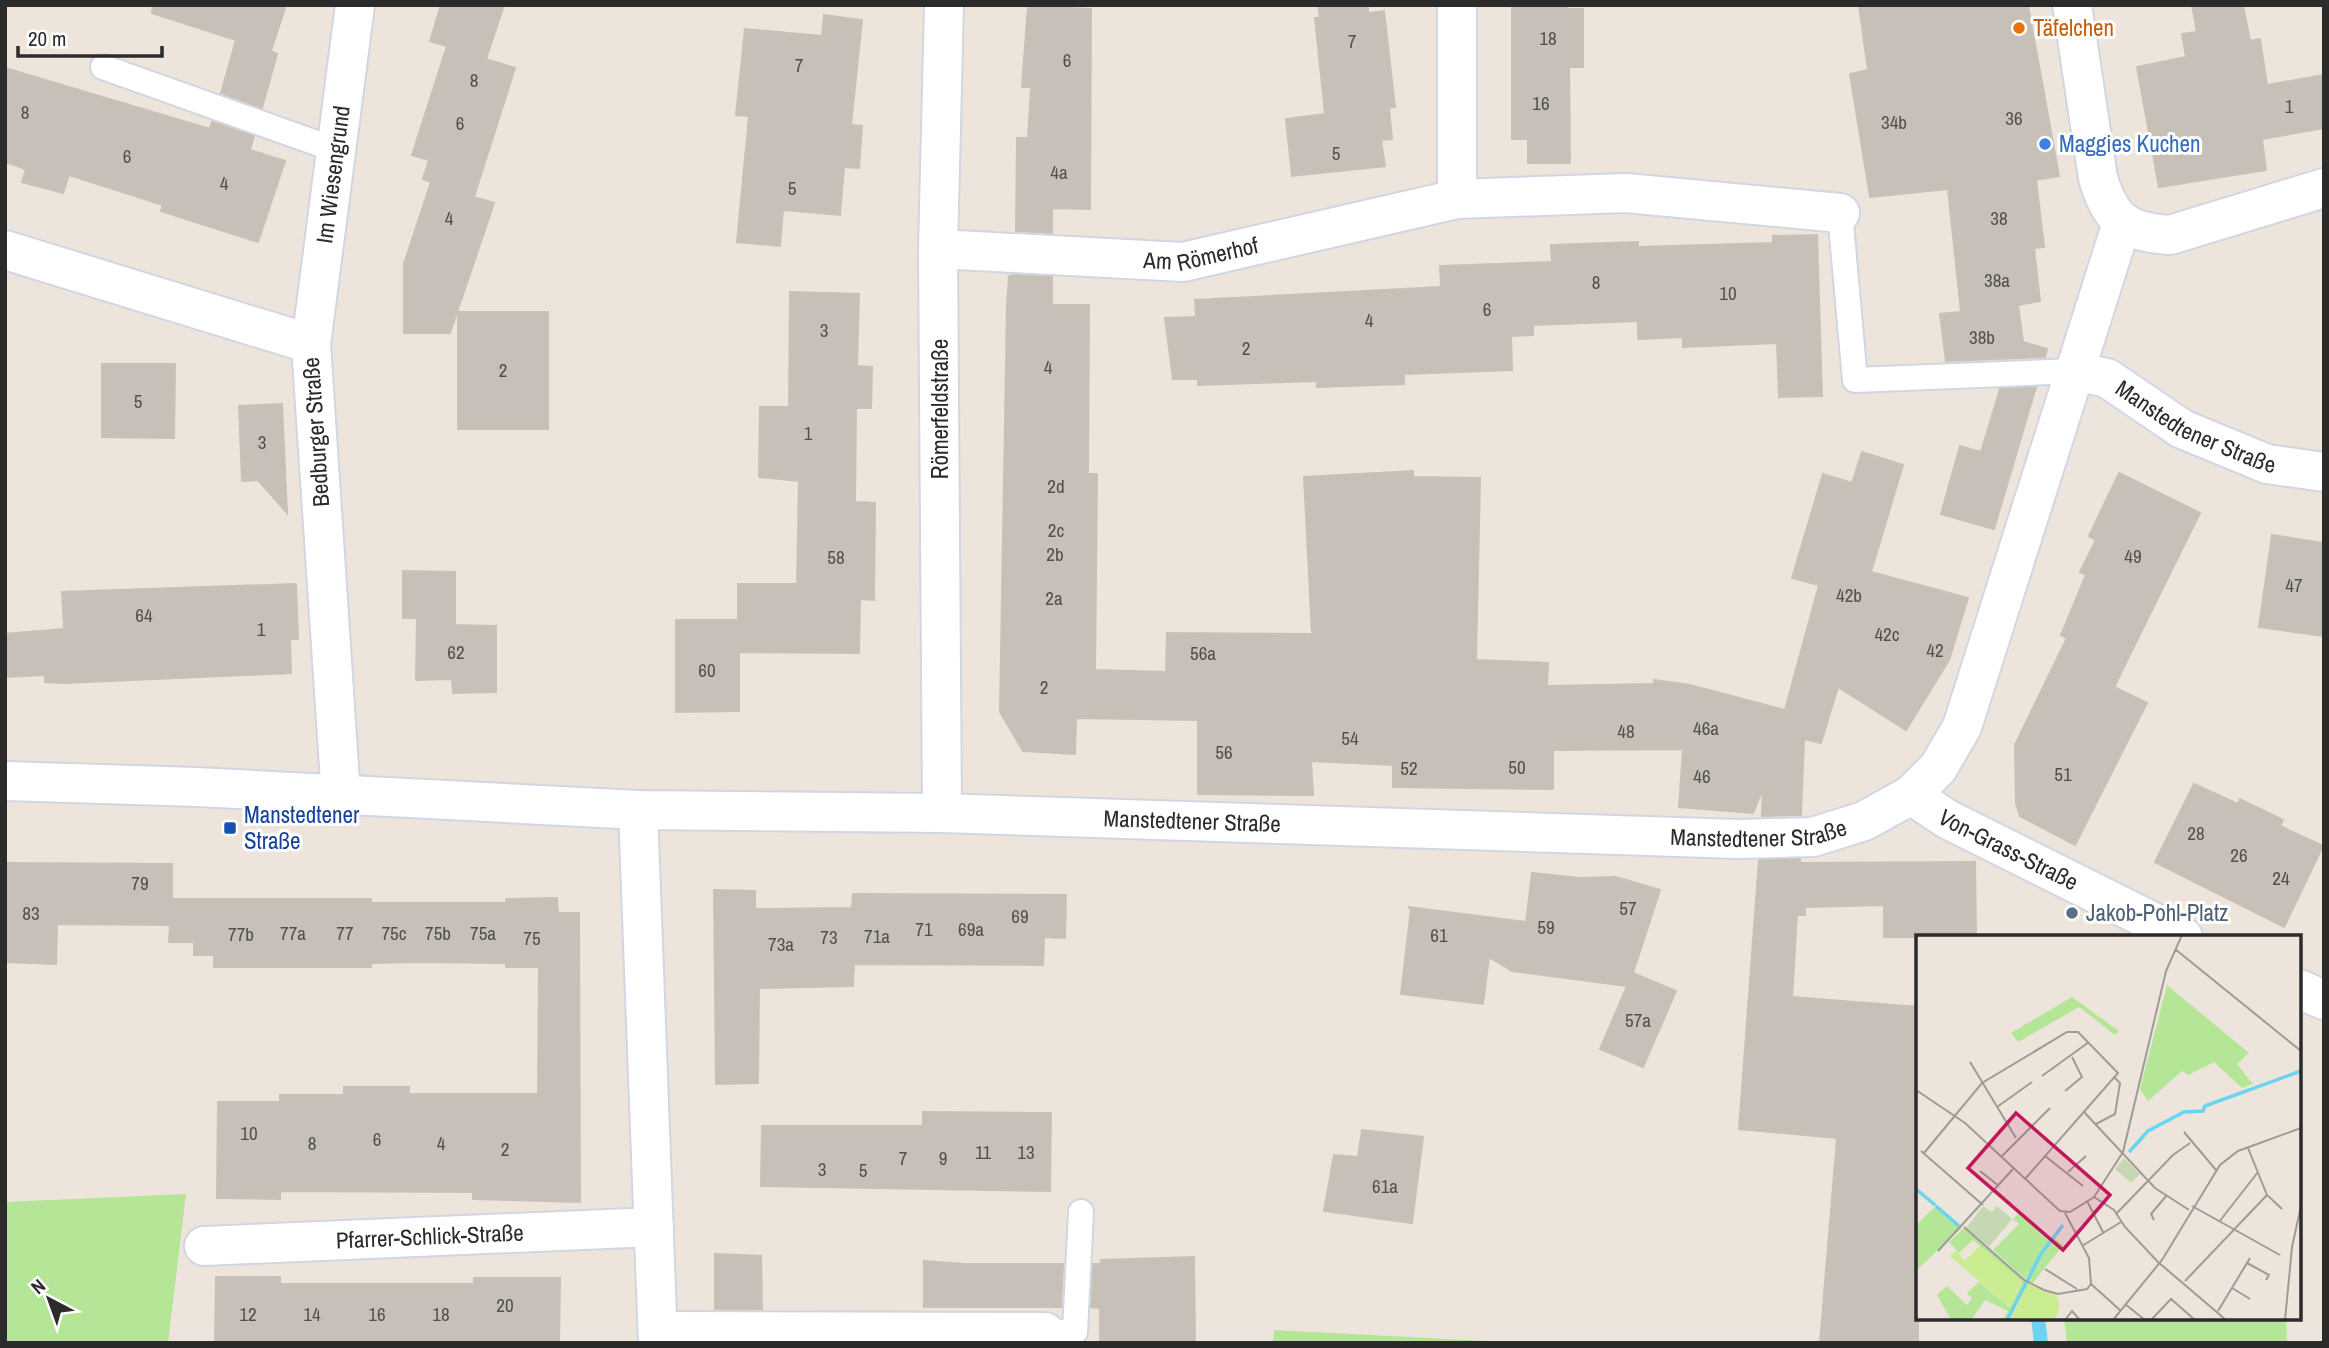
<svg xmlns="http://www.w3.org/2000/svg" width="2329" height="1348" viewBox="0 0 2329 1348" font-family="'Archivo Narrow',sans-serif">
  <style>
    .green { fill: #b5e597 }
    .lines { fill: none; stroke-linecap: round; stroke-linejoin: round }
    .stream { stroke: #6cd4f3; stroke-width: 14 }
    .building { fill: #c6c0b8; stroke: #c9c1b6; stroke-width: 2 }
    .service-casing { stroke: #d2d6e4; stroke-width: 28 }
    .minor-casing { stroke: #d2d6e4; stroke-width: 42 }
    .tertiary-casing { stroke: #d2d6e4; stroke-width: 42 }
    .service { stroke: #fff; stroke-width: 24 }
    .minor { stroke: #fff; stroke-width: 38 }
    .tertiary { stroke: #fff; stroke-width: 38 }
    .food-dot { fill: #e8710a; stroke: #fff; stroke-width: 2.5 }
    .shop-dot { fill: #3f7fe0; stroke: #fff; stroke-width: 2.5 }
    .transit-dot { fill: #1a4fb4; stroke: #fff; stroke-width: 2.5 }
    .service-dot { fill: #5c6f8a; stroke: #fff; stroke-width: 2.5 }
    .labels { text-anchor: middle; stroke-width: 6; stroke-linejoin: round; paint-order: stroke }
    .number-label { font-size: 19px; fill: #52504e }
    .food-label { font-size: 23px; fill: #c56008; stroke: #fff; text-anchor: start }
    .shop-label { font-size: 23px; fill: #366cbe; stroke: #fff; text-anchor: start }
    .street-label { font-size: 23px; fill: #2b2b2b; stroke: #fff }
    .transit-label { font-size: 23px; fill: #164399; stroke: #fff; text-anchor: start }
    .service-label { font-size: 23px; fill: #4e5e75; stroke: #fff; text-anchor: start }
    .inset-river { fill: none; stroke: #6cd4f3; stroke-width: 3.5 }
    .inset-road { fill: none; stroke: #9f9b95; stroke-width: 2 }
    .view { fill: #c2185b; fill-opacity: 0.15; stroke: #c2185b; stroke-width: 3.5 }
    .inset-edge { fill: none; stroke: #2b2b2b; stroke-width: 3.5 }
  </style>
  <rect width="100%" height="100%" fill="#ede5dc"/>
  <!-- green -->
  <g class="green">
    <polygon points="186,1194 168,1343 5,1343 5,1202"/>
    <polygon points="2064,1318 2286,1318 2287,1343 2067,1343"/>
    <polygon points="1274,1330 1524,1343 1273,1343"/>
  </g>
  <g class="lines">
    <!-- stream -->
    <polyline class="stream" points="2038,1318 2041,1343"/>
  </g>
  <!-- building -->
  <g class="building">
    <polygon points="153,5 286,5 271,51 277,54 262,108 221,93 236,40 152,13"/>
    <polygon points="441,5 504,5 486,59 515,68 474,197 494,203 450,333 404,333 404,264 431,182 423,179 429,160 412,155 447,46 430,41"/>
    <polygon points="1028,5 1072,5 1072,8 1091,9 1090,209 1052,208 1052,233 1016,231 1017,138 1028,138 1031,87 1022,87"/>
    <polygon points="1318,5 1368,5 1368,13 1384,11 1395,107 1389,108 1392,139 1381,140 1385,166 1292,176 1286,119 1325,114 1315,18 1320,18"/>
    <polygon points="1512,5 1567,5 1567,9 1583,9 1583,67 1569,67 1570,163 1528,163 1528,139 1512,139"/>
    <polygon points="1859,5 2028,5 2059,176 2036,180 2044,247 2034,248 2040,301 2018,305 2023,342 2047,349 2045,357 1946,361 1940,314 1961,312 1948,189 1870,197 1850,74 1868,70"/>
    <polygon points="2192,5 2243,5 2250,41 2260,39 2267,85 2324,75 2324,128 2262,139 2266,170 2159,187 2137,67 2186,57 2182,34 2197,32"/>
    <polygon points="824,15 862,20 851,125 862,126 859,168 844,167 840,215 783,210 780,246 737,242 749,116 736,115 745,29 822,36"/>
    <polygon points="5,68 210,129 212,122 254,136 250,150 285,161 258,242 161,211 163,205 69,175 63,193 22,182 26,169 5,162"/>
    <polygon points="1817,235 1822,396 1779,397 1777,343 1683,347 1683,337 1638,339 1638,321 1533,325 1533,335 1511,336 1512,370 1404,374 1404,384 1317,387 1317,381 1198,385 1198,379 1173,379 1165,318 1196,317 1195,300 1441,287 1440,266 1552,262 1551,245 1638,242 1638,247 1773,243 1773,236"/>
    <polygon points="1015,275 1052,277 1052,305 1089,305 1088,474 1097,474 1095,670 1166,672 1167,633 1312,634 1304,477 1413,471 1413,477 1480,478 1476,660 1548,663 1547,686 1654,684 1654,680 1690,685 1785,710 1819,585 1792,578 1823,474 1852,483 1862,452 1903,465 1871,572 1968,598 1949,660 1906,730 1838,687 1821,743 1804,739 1801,815 1762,816 1763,789 1753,813 1679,807 1683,749 1553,750 1553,789 1393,787 1393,765 1311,761 1313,795 1198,794 1198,720 1076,718 1075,754 1023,751 1000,712 1007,305 1009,276"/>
    <polygon points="790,292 859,294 857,366 872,367 871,408 856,408 855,502 875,503 874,600 860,599 859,653 739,652 739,711 676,712 676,620 738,620 738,584 797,584 799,481 759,477 760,407 789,407"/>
    <rect x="458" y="312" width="90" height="117"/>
    <polygon points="102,364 175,364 174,438 102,437"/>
    <polygon points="2036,387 1994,529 1941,514 1960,446 1981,452 2000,389"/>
    <polygon points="282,404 287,513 258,480 242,481 239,406"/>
    <polygon points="2119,473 2200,513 2114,687 2147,703 2075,845 2020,816 2016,803 2015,745 2067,638 2061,635 2086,575 2080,572 2096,540 2089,536"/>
    <polygon points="2272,535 2324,543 2324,636 2259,627"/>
    <polygon points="403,571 455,572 455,625 496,626 496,692 453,693 452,679 416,680 417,618 403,618"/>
    <polygon points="296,584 298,639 290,639 291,673 66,683 45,682 45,675 5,677 5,634 64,629 62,592"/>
    <polygon points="2194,784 2238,804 2240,799 2283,820 2280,826 2323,846 2284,927 2155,862"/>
    <polygon points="1800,859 1800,863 1975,862 1976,937 1884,937 1884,905 1805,907 1805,915 1797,915 1792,997 1918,1007 1918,1343 1820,1343 1837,1138 1739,1129 1759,860"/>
    <polygon points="5,863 172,864 172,899 371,899 371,903 506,903 506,899 557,898 558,913 579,913 580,1202 473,1199 473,1192 280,1191 280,1199 217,1198 218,1102 280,1102 280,1095 344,1095 344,1087 409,1087 409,1094 538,1094 539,967 506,967 506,963 416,962 371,963 371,967 214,967 214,955 194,955 194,942 169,942 170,925 57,924 56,964 5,962"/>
    <polygon points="1532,873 1580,878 1616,877 1660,890 1633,973 1676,991 1643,1067 1600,1049 1627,986 1512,971 1489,957 1483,1004 1401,994 1411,909 1408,907 1526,922"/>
    <polygon points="714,890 755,891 755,909 852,908 853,894 1066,895 1065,938 1044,937 1043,965 854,964 853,986 759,988 758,1083 716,1084"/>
    <polygon points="923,1112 1051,1113 1050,1191 761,1186 762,1126 923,1126"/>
    <polygon points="1362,1130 1423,1137 1412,1223 1324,1211 1334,1155 1358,1157"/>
    <polygon points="715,1254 761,1256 762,1309 715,1309"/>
    <polygon points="1194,1257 1195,1343 1100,1343 1100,1308 1091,1307 1093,1264 1101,1264 1101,1260"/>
    <polygon points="924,1261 965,1264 1063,1264 1061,1307 924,1307"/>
    <polygon points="216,1277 280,1277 280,1284 474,1284 474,1278 560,1278 559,1343 215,1343"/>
  </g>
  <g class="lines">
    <defs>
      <g id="service">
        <polyline points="103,67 336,150"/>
        <polyline points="1840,213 1855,380 2074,371"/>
        <polyline points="1045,1332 1075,1332 1081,1212"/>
      </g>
      <g id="minor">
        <polyline points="1457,5 1457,199"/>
        <path id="s1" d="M938,249L1183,262L1457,199L1626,193L1840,213"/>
        <polyline points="5,250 311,344"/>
        <path id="s2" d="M2074,371L2107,378L2182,429L2267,464L2324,472"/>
        <path id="s3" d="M1911,795L1947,819L2183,937"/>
        <path id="s4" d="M341,797L311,344L355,5"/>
        <polyline points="638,810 658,1343"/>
        <polyline points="942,813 938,249 944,5"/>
        <polyline points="2299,989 2324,1000"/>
        <path id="s5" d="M204,1246L654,1227"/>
        <polyline points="658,1331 1045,1332"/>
      </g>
      <g id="tertiary">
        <path d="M2072,5L2098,178C2111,221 2126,232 2170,235L2324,188"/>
        <path id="s6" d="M5,781L197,787L638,810L942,813L1738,839L1813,837L1864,821L1911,795L1938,768L1962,727L2122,223"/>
      </g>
    </defs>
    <!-- service casing -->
    <use href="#service" class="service-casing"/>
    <!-- minor casing -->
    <use href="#minor" class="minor-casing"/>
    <!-- tertiary casing -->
    <use href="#tertiary" class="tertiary-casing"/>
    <!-- service -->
    <use href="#service" class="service"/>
    <!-- minor -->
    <use href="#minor" class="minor"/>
    <!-- tertiary -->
    <use href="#tertiary" class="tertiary"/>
  </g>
  <!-- markers -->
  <circle class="food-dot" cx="2019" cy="28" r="7"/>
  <circle class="shop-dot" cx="2045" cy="144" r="7"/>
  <rect class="transit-dot" x="223" y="821" width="14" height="14" rx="3.5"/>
  <circle class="service-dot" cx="2072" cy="913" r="7"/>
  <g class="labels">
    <!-- number labels -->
    <g class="number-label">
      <text x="1548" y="45">18</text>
      <text x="1352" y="48">7</text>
      <text x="1067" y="67">6</text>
      <text x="799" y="72">7</text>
      <text x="474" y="87">8</text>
      <text x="1541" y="110">16</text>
      <text x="2289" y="113">1</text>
      <text x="25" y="119">8</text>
      <text x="2014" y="125">36</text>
      <text x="1894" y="129">34b</text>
      <text x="460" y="130">6</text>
      <text x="1336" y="160">5</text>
      <text x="127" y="163">6</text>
      <text x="1059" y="179">4a</text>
      <text x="224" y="190">4</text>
      <text x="792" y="195">5</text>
      <text x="449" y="225">4</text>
      <text x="1999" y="225">38</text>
      <text x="1997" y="287">38a</text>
      <text x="1596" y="289">8</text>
      <text x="1728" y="300">10</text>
      <text x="1487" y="316">6</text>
      <text x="1369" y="327">4</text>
      <text x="824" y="337">3</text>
      <text x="1982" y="344">38b</text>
      <text x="1246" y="355">2</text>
      <text x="1048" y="374">4</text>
      <text x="503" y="377">2</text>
      <text x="138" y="408">5</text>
      <text x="808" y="440">1</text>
      <text x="262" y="449">3</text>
      <text x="1056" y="493">2d</text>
      <text x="1056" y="537">2c</text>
      <text x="1055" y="561">2b</text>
      <text x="2133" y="563">49</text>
      <text x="836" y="564">58</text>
      <text x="2294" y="592">47</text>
      <text x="1849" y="602">42b</text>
      <text x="1054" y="605">2a</text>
      <text x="144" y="622">64</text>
      <text x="261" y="636">1</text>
      <text x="1887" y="641">42c</text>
      <text x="1935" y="657">42</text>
      <text x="456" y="659">62</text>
      <text x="1203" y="660">56a</text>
      <text x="707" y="677">60</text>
      <text x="1044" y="694">2</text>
      <text x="1706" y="735">46a</text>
      <text x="1626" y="738">48</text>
      <text x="1350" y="745">54</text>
      <text x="1224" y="759">56</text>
      <text x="1517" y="774">50</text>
      <text x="1409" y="775">52</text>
      <text x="2063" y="781">51</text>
      <text x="1702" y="783">46</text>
      <text x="2196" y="840">28</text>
      <text x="2239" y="862">26</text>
      <text x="2281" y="885">24</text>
      <text x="140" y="890">79</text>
      <text x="1628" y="915">57</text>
      <text x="31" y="920">83</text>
      <text x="1020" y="923">69</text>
      <text x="1546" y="934">59</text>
      <text x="924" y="936">71</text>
      <text x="971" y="936">69a</text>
      <text x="293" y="940">77a</text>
      <text x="345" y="940">77</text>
      <text x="394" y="940">75c</text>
      <text x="438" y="940">75b</text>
      <text x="483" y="940">75a</text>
      <text x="241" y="941">77b</text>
      <text x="1439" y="942">61</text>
      <text x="877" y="943">71a</text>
      <text x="829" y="944">73</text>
      <text x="532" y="945">75</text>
      <text x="781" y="951">73a</text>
      <text x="1638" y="1027">57a</text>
      <text x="249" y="1140">10</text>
      <text x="377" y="1146">6</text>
      <text x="312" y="1150">8</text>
      <text x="441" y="1150">4</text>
      <text x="505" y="1156">2</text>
      <text x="983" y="1159">11</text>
      <text x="1026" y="1159">13</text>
      <text x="903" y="1165">7</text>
      <text x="943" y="1165">9</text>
      <text x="822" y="1176">3</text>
      <text x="863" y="1177">5</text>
      <text x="1385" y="1193">61a</text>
      <text x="505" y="1312">20</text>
      <text x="248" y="1321">12</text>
      <text x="312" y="1321">14</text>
      <text x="377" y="1321">16</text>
      <text x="441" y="1321">18</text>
    </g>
    <!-- food labels -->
    <g class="food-label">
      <text x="2033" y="36">Täfelchen</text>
    </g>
    <!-- shop labels -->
    <g class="shop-label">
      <text x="2059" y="152">Maggies Kuchen</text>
    </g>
    <!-- street labels -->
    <g class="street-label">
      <text dy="8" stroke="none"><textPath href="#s4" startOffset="625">Im Wiesengrund</textPath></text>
      <text dy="8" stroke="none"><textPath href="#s1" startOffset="264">Am Römerhof</textPath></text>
      <text transform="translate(940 409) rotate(-90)" y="8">Römerfeldstraße</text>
      <text dy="8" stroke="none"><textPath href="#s2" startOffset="136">Manstedtener Straße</textPath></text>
      <text transform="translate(316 432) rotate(-94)" y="8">Bedburger Straße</text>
      <text dy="8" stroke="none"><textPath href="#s6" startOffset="1188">Manstedtener Straße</textPath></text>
      <text dy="8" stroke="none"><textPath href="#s6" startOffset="1755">Manstedtener Straße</textPath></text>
      <text dy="8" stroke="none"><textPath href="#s3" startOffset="112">Von-Grass-Straße</textPath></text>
      <text dy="8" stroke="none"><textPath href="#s5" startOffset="226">Pfarrer-Schlick-Straße</textPath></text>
    </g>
    <!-- transit labels -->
    <g class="transit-label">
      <text x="244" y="823">Manstedtener<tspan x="244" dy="26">Straße</tspan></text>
    </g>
    <!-- service labels -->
    <g class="service-label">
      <text x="2086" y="921">Jakob-Pohl-Platz</text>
    </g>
  </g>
  <!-- overview -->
  <g transform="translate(1916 935)">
    <rect width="385" height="385" fill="#ede5dc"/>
    <path d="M251,50L333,118L321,129L337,149L326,153L298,127L272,140L266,136L232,166L224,154ZM156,62L203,96L199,100L163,72L102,107L95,98ZM0,252L46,292L0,336V290L19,272ZM104,277L135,306L138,303L147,310L117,348L112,346L123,324L109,344L77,315L103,289L97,284ZM48,293L111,348L94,385H87L92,376L69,365L55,385H35L21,360L31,351L51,370L56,364L51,358L63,347L94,373L106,348L57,305L43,318L33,307Z" fill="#b5e597"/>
    <path d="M208,223L224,239L215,248L199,234ZM67,271L76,277L81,271L96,284L73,312L50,293Z" fill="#c6d8b3"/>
    <path d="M64,311L106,346L94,373L34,321L40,316L55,333L49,325ZM111,348L140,360L144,372L139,385H95Z" fill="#caed92"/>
    <path class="inset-river" d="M213,217L232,196L268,177L287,176L289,171L385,136M0,254L19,270M20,271L43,291M91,385L125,319L147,290"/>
    <path class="inset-road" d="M259,14L385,116M54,127L100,203M126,141L173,107M0,155L49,188L144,276L154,277L178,262L207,217L250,36L266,0M149,156L166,142L156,122M81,172L116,147M168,177L239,253L273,275M180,189L199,179L204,148L199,143M268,197L300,235M332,213L351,260L366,274M5,216L67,270M8,218L66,148L151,97H162L202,138L109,244M129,221L167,251M85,222L134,173M64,236L83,251M152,237L170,221M79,255L95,269M178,262L198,275L209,292L242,327L310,385M171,266L187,297M276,271L364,320M149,278L173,323L175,349L205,376M201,278L257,220L274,208M238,285L235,279L251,260M303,287L342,237M48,292L108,345L128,355L142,359L171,354L175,349M166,311L205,287M22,316L97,234M331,328L353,340L350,345M129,334L161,354M269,346L351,260M316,353L334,364M209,369L229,385M302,376L334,323M149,385L156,376L164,385M197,385L246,325L304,230L322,216L385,193M235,385L255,364L279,385M369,385L376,312L385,271"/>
    <path class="view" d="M100,178L194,260L147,315L52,233Z"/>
    <rect width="385" height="385" class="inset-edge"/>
  </g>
  <!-- border -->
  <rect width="2329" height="1348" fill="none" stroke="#2b2b2b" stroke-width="14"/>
  <!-- north arrow -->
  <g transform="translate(49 1299) rotate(319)" stroke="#ffffff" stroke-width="5" paint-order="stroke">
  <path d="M0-5L12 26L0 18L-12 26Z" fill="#2b2b2b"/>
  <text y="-10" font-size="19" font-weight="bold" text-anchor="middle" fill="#2b2b2b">N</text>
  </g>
  <!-- scale -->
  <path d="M18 46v10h144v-10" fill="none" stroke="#2b2b2b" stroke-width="3.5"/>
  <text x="28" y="46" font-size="21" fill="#2b2b2b" stroke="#ffffff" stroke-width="5" paint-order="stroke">20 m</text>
</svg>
